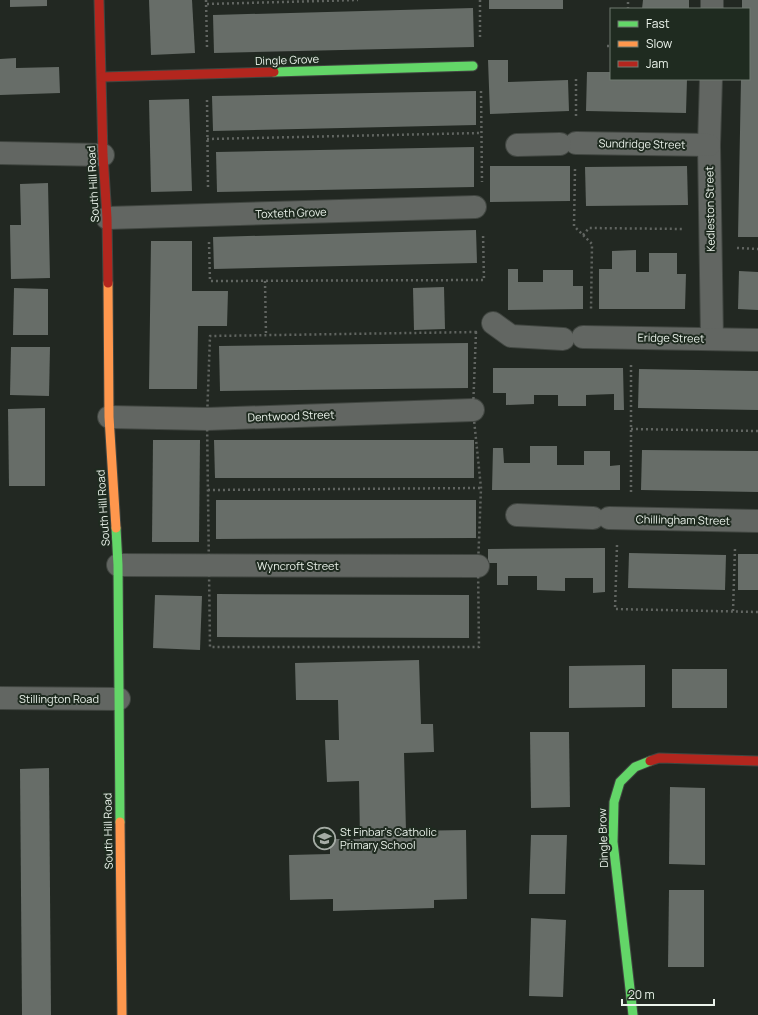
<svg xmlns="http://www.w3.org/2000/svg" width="758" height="1015" viewBox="0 0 758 1015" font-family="Manrope,sans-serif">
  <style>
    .building { fill: #676d68 }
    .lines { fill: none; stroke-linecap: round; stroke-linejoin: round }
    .street-casing { stroke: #414641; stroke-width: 24 }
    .fast-casing { stroke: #414641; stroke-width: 11 }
    .slow-casing { stroke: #414641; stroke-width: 11 }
    .jam-casing { stroke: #414641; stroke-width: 11 }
    .path { stroke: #616561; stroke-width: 2.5; stroke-dasharray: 2 3; stroke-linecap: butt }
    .street { stroke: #626662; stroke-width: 22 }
    .fast { stroke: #63d668; stroke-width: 9 }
    .slow { stroke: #ff974d; stroke-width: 9 }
    .jam { stroke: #b3261e; stroke-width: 9 }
    .labels { text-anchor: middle; stroke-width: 4; stroke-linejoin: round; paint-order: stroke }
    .street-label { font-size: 11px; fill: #ebf3eb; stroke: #1f2b20 }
    .poi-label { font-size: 11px; fill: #ebf3eb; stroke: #1f2b20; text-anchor: start }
  </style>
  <rect width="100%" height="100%" fill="#222822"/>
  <!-- building -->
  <g class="building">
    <polygon points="10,0 47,0 47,6 10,7"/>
    <polygon points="149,0 192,0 195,53 151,55"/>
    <rect x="489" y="0" width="74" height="9"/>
    <polygon points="643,0 689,0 689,9 642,9"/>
    <polygon points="742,0 758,0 758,237 738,237 741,79 749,79 749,9 742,9"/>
    <polygon points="473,8 474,47 214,53 213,15"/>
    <polygon points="16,58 16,68 59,67 60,93 0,95 0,59"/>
    <polygon points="488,60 508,60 508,82 568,80 569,111 490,114"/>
    <polygon points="587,72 611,72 611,79 687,79 686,113 586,111"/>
    <polygon points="476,91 476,125 213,131 212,96"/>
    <polygon points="189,99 192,191 151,192 149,100"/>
    <polygon points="474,147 474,187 217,192 216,152"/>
    <polygon points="490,166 570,166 570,201 490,202"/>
    <polygon points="687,166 688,205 586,206 585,167"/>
    <polygon points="48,183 50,278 11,279 10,225 21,225 20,184"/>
    <polygon points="476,230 477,263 214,269 213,237"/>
    <polygon points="151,241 192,241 192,291 228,291 227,326 198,326 197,389 149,389"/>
    <polygon points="636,250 636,272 649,272 649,253 677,253 677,274 686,274 685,309 599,309 599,269 612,269 612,251"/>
    <polygon points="508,269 518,269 518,282 543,282 543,270 573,270 573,286 583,286 583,309 508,310"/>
    <polygon points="739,271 758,272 758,310 738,309"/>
    <polygon points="444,287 445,329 414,330 413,288"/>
    <polygon points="14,288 48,289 48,335 13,335"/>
    <polygon points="468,343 468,388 220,391 219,346"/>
    <polygon points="11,347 50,347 49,396 10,395"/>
    <polygon points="493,368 623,368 624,410 614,410 614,394 586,395 586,406 558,406 558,395 534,395 534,404 506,405 506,393 493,393"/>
    <polygon points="639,369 758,371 758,410 638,408"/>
    <polygon points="45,408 45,486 9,486 8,409"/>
    <polygon points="153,440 200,440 199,542 152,542"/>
    <polygon points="214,440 474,440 474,478 215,478"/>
    <polygon points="530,446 557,446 557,465 584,465 584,451 610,451 610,466 620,465 620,490 492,490 493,448 503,448 504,463 530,463"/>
    <polygon points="642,450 758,451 758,492 641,490"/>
    <polygon points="216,500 476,500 476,538 216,539"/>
    <polygon points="605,548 605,592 593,593 593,578 565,578 565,591 537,590 537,576 508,576 508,585 497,585 497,563 488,563 488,549"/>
    <polygon points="629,553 726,555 725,590 628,588"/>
    <rect x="738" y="554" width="20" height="36"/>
    <polygon points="217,594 469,595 469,638 217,637"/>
    <polygon points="155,595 202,596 200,650 153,648"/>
    <polygon points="419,660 421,724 433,724 434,752 404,753 406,831 466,830 467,899 434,900 434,908 333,911 333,899 290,900 289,855 330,854 330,839 360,839 359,781 327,782 325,740 339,740 338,700 296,700 295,663"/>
    <polygon points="645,665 645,707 569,708 569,666"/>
    <rect x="672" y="669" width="55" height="39"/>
    <polygon points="530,732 569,732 570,807 531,808"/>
    <polygon points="49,768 51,1015 22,1015 20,769"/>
    <polygon points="670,787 705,788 705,865 669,864"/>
    <polygon points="531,835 567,835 565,894 529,894"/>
    <polygon points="669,890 704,890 704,967 668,967"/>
    <polygon points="531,918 566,920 563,997 529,996"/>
  </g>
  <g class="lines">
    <defs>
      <g id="street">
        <polyline points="712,9 712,0"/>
        <polyline points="711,79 709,145 712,339"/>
        <polyline points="576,143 709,145"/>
        <polyline points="517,145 560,144"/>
        <polyline points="0,153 103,155"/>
        <polyline points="107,218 475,207"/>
        <polyline points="493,323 511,336 563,339"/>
        <polyline points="583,337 758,340"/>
        <polyline points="109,417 207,419 473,410"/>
        <polyline points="517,515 593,518"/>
        <polyline points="609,518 758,521"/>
        <polyline points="118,565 478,566"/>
        <polyline points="0,698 119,699"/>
      </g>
      <g id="fast">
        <polyline points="274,72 473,66"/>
        <polyline points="116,528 118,565 120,822"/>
        <polyline points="633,1015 613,842 614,802 620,782 635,767 650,761"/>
      </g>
      <g id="slow">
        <polyline points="108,283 109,417 116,528"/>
        <polyline points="120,822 122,1015"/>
      </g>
      <g id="jam">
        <polyline points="99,0 103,155 107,218 108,283"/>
        <polyline points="102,77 274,72"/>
        <polyline points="650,761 659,758 758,761"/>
      </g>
    </defs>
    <!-- street casing -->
    <use href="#street" class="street-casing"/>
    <!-- fast casing -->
    <use href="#fast" class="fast-casing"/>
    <!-- slow casing -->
    <use href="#slow" class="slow-casing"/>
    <!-- jam casing -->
    <use href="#jam" class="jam-casing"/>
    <!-- path -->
    <g class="path">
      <polyline points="206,0 207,47"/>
      <polyline points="480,0 480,40"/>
      <polyline points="207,4 358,0"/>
      <polyline points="628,9 628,0"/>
      <polyline points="607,46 611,46"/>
      <polyline points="481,91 482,182"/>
      <polyline points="207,100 208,187"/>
      <polyline points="576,116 576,78"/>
      <polyline points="207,139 481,133"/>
      <polyline points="575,169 574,226 592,244 591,310"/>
      <polyline points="583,235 589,228 684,229"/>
      <polyline points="209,242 210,281 484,280 483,233"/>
      <polyline points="737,248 758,249"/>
      <polyline points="265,281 266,335"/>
      <polygon points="476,332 473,410 481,488 478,566 479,647 210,647 207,419 210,336"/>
      <polyline points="631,429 758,431"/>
      <polyline points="208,490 481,488"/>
      <polyline points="631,492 631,365"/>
      <polyline points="617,545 615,609 758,612"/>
      <polyline points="733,611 735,548"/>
    </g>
    <!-- street -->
    <use href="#street" class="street"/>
    <!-- fast -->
    <use href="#fast" class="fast"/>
    <!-- slow -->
    <use href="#slow" class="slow"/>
    <!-- jam -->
    <use href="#jam" class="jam"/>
  </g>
  <!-- icons -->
  <defs>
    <symbol id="school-ring" viewBox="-11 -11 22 22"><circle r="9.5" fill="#1f2b20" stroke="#a5aca5" stroke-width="1.5"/><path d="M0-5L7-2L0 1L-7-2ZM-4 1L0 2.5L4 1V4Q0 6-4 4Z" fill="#a5aca5"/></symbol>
  </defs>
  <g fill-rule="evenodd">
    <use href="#school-ring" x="312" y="826" width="25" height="25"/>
  </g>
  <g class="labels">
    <!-- street labels -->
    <g class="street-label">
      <text transform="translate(287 60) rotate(-2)" y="4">Dingle Grove</text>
      <text transform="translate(642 144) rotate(1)" y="4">Sundridge Street</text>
      <text transform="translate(93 184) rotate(-93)" y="4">South Hill Road</text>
      <text transform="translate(710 209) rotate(-91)" y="4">Kedleston Street</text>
      <text transform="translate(291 213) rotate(-2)" y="4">Toxteth Grove</text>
      <text transform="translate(671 338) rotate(1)" y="4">Eridge Street</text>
      <text transform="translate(291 416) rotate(-2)" y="4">Dentwood Street</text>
      <text transform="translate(103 508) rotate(-94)" y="4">South Hill Road</text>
      <text transform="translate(683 520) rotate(1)" y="4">Chillingham Street</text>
      <text x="298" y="570">Wyncroft Street</text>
      <text x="59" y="703">Stillington Road</text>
      <text transform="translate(108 831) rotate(-91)" y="4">South Hill Road</text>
      <text transform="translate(603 838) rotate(-92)" y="4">Dingle Brow</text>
    </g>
    <!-- poi labels -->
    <g class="poi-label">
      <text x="340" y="836">St Finbar's Catholic<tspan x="340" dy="13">Primary School</tspan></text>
    </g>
  </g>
  <!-- legend -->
  <rect x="610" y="8" width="140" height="72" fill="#1f2b20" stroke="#717b71"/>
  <rect x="618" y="21" width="20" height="6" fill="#63d668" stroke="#717b71"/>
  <text x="646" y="28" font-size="12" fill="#ebf3eb">Fast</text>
  <rect x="618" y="41" width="20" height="6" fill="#ff974d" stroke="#717b71"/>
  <text x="646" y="48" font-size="12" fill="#ebf3eb">Slow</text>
  <rect x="618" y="61" width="20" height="6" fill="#b3261e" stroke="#717b71"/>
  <text x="646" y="68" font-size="12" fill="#ebf3eb">Jam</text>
  <!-- scale -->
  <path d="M622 999v6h92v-6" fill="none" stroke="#ebf3eb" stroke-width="2"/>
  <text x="628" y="999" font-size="12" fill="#ebf3eb" stroke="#1f2b20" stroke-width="3" paint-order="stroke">20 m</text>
</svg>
